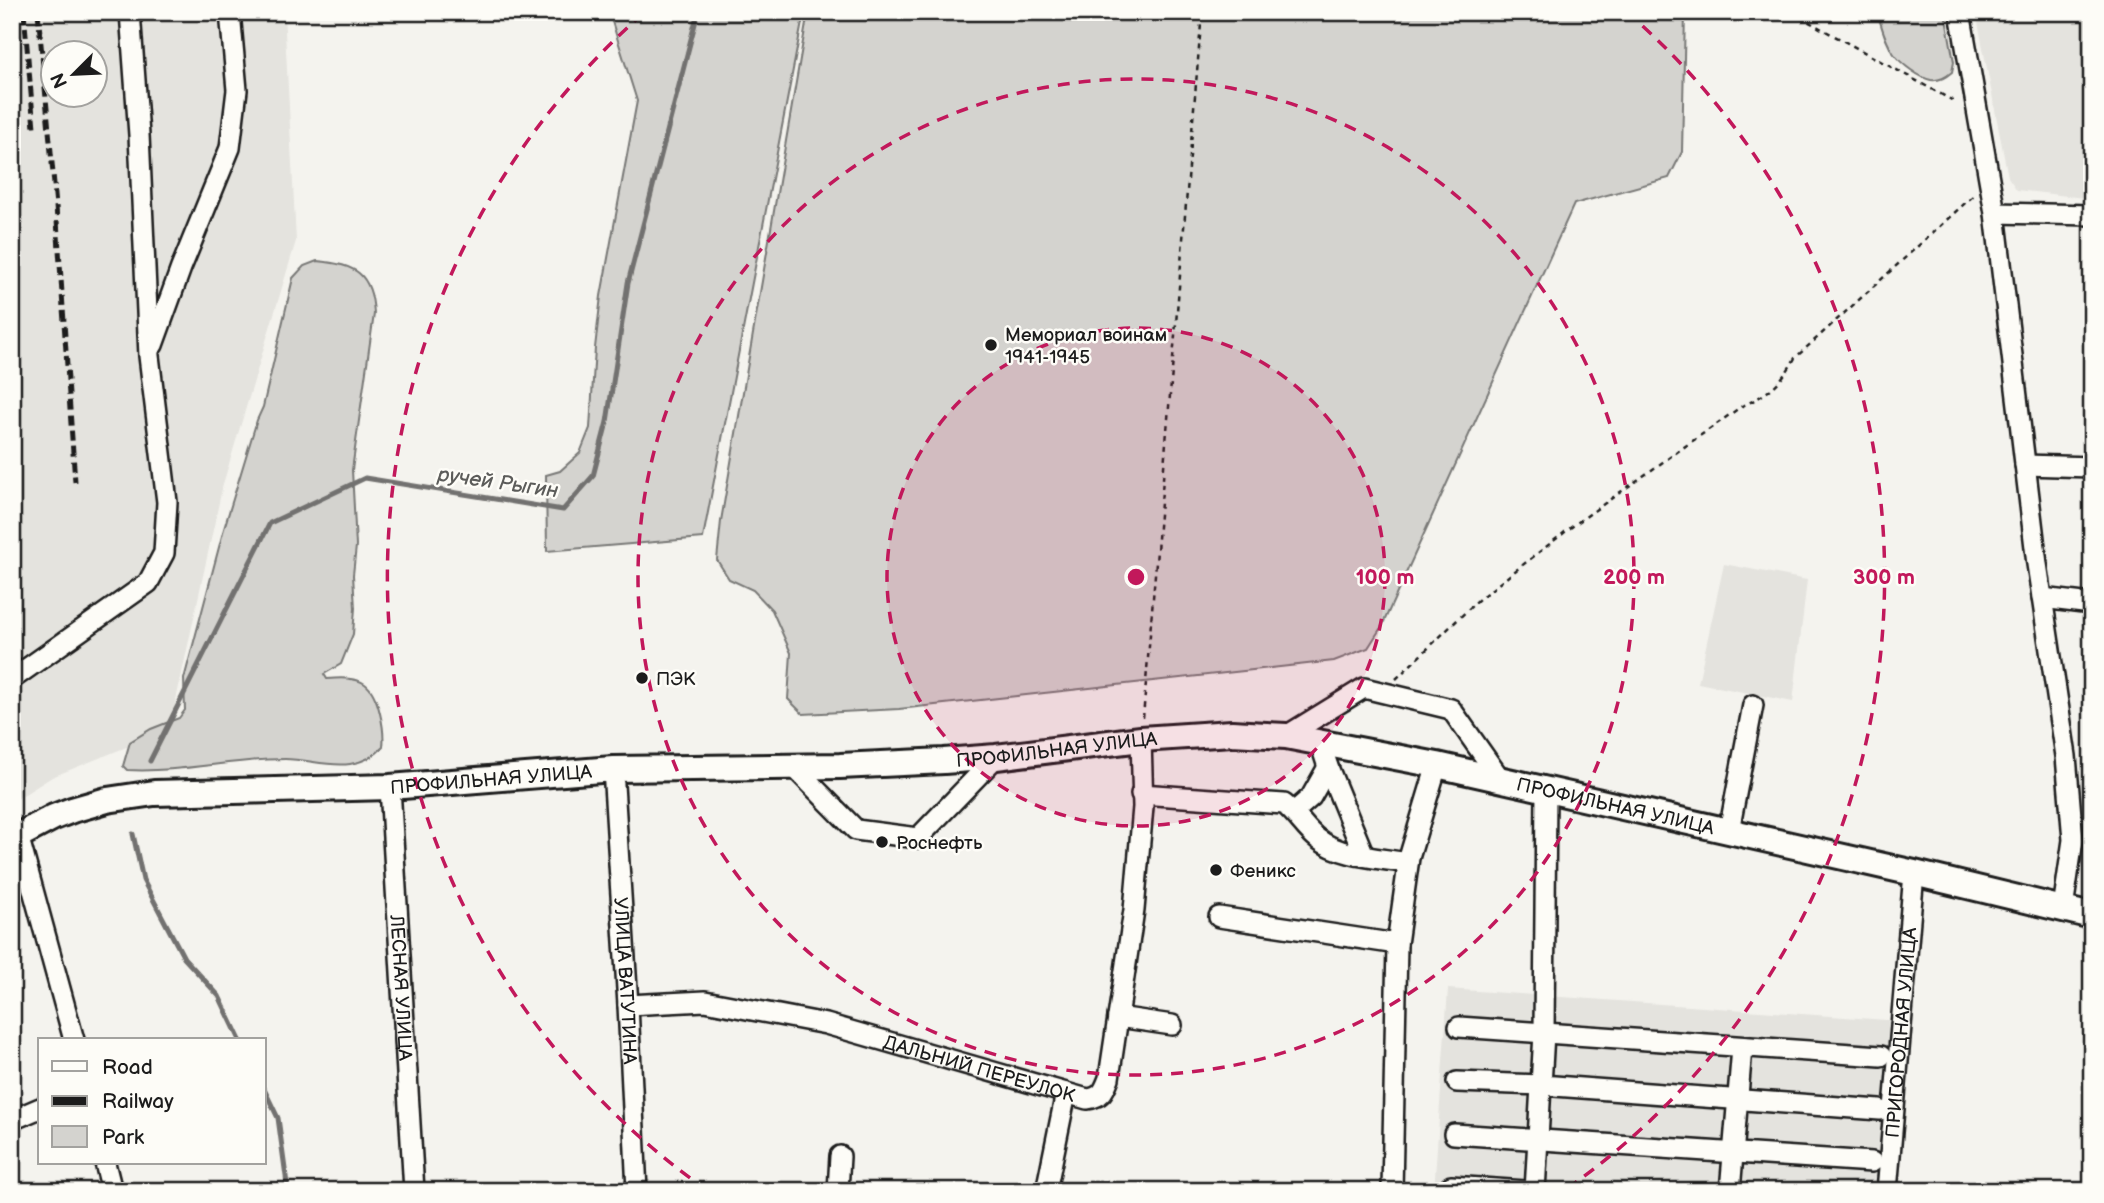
<svg xmlns="http://www.w3.org/2000/svg" width="2104" height="1203" viewBox="0 0 2104 1203" font-family="'Balsamiq Sans',sans-serif">
  <style>
    .built { fill: #e4e3de; fill-rule: evenodd }
    .green { fill: #d4d3cf; stroke: #787876; stroke-width: 2 }
    .lines { fill: none; stroke-linecap: round; stroke-linejoin: round }
    .stream { stroke: #72716f; stroke-width: 5 }
    .minor-casing { stroke: #1c1c1c; stroke-width: 24 }
    .major-casing { stroke: #1c1c1c; stroke-width: 30 }
    .path { stroke: #1c1c1c; stroke-width: 2.5; stroke-dasharray: 5 5; stroke-linecap: butt }
    .minor { stroke: #fdfcf7; stroke-width: 19 }
    .major { stroke: #fdfcf7; stroke-width: 24 }
    .rail { stroke: #1c1c1c; stroke-width: 5; stroke-dasharray: 10 5; stroke-linecap: butt }
    .ring { fill: none; stroke: #c2185b; stroke-width: 3.5; stroke-dasharray: 12 9 }
    .poi-dot { fill: #1c1c1c; stroke: #fdfcf7; stroke-width: 2.5 }
    .labels { text-anchor: middle; stroke-width: 5; stroke-linejoin: round; paint-order: stroke }
    .poi-label { font-size: 19px; fill: #1c1c1c; stroke: #fdfcf7; text-anchor: start }
    .street-label { font-size: 19px; fill: #1c1c1c; stroke: #fdfcf7 }
    .water-label { font-size: 21px; font-style: italic; fill: #5c5c5a; stroke: #fdfcf7 }
    .centre { fill: #c2185b; stroke: #fdfcf7; stroke-width: 3.5 }
    .ring-label { font-size: 21px; text-anchor: middle; font-weight: bold; fill: #c2185b; stroke: #fdfcf7; stroke-width: 5; stroke-linejoin: round; paint-order: stroke }
  </style>
  <rect width="100%" height="100%" fill="#f4f3ee"/>
  <filter id="ink" filterUnits="userSpaceOnUse"><feTurbulence type="fractalNoise" baseFrequency=".0143" numOctaves="2"/><feDisplacementMap in="SourceGraphic" scale="14" xChannelSelector="R" yChannelSelector="G"/><feConvolveMatrix kernelMatrix="1 2 1 2 8 2 1 2 1" color-interpolation-filters="sRGB"/></filter>
  <g filter="url(#ink)">
    <!-- built -->
    <g class="built">
      <path d="M12,12H284L296,241L223,484L171,723L144,740L52,777L12,802ZM52,52H94V94H52Z"/>
      <polygon points="1976,12 2092,12 2092,199 2017,190 2008,177"/>
      <polygon points="1724,564 1807,580 1793,702 1698,683"/>
      <polygon points="1448,989 1901,1021 1889,1191 1434,1191"/>
    </g>
    <!-- green -->
    <g class="green">
      <polygon points="609,12 804,12 703,538 547,551 546,475 560,471 580,453 590,428 595,348 601,296 637,101"/>
      <polygon points="808,12 1685,12 1682,152 1669,178 1574,204 1382,626 1368,648 1334,661 899,709 803,714 788,699 791,653 772,610 753,590 729,579 717,560 721,521"/>
      <path d="M1877,12H1945L1954,62L1952,72C1946,77 1940,81 1931,80C1920,78 1901,64 1894,54C1885,42 1882,27 1877,12Z"/>
      <path d="M317,261C355,264 372,273 374,314L352,470L356,546L353,575L355,608L353,634L341,664L324,674L327,679C339,678 355,677 365,684C379,694 385,731 383,747C374,757 363,762 350,764C328,767 306,759 285,759C232,759 180,773 127,770L123,766L130,742L151,729L179,718L185,710L184,679L223,532L257,420L263,407L293,278L304,266Z"/>
    </g>
    <g class="lines">
      <!-- stream -->
      <g class="stream">
        <polyline points="150,761 270,523 365,478 563,510 593,476 607,422 628,283 698,12"/>
        <polyline points="133,834 143,880 184,958 219,996 240,1040"/>
        <polyline points="264,1089 278,1118 288,1191"/>
      </g>
      <defs>
        <g id="minor">
          <polyline points="1960,12 1995,213 2037,564 2066,756 2073,840 2063,908"/>
          <polyline points="1995,213 2092,215"/>
          <polyline points="153,345 181,268 230,148 237,90 230,12"/>
          <polyline points="2025,465 2092,467"/>
          <polyline points="2042,598 2092,604"/>
          <polyline points="12,679 148,583 164,553 167,502 149,356 139,135 130,12"/>
          <polyline points="1286,736 1364,688 1451,709 1501,780"/>
          <polyline points="1320,742 1328,767 1364,855"/>
          <polyline points="794,767 856,830 918,838 996,757"/>
          <path id="s1" d="M613,769L628,1005L637,1191"/>
          <path id="s2" d="M390,787L414,1191"/>
          <path d="M1141,794L1284,804C1297,814 1305,829 1318,839C1341,857 1380,858 1408,863"/>
          <polyline points="1294,812 1311,797 1328,767"/>
          <polyline points="1729,831 1753,705"/>
          <polyline points="18,835 74,1040"/>
          <polyline points="1219,917 1397,944"/>
          <path id="s3" d="M628,1005L705,1001L826,1024L1087,1099C1102,1097 1104,1091 1109,1078L1134,910L1143,807L1141,739"/>
          <polyline points="1118,1017 1172,1025"/>
          <polyline points="1459,1027 1881,1056"/>
          <polyline points="1457,1082 1541,1085 1880,1110"/>
          <polyline points="12,1120 40,1108"/>
          <polyline points="1454,1134 1872,1162"/>
          <polyline points="105,1163 112,1191"/>
          <polyline points="1451,1186 1526,1191"/>
          <polyline points="838,1191 840,1156"/>
          <polyline points="1046,1191 1066,1093"/>
          <polyline points="1392,1191 1397,944 1409,858 1437,765"/>
          <polyline points="1535,1191 1544,1033 1546,790"/>
          <polyline points="1730,1191 1742,1048"/>
          <path id="s4" d="M1887,1191L1914,873"/>
        </g>
        <g id="major">
          <path id="s5" d="M12,839L54,817L72,810L107,800L154,793L390,787L613,769L840,766L944,761L996,757L1141,739L1232,733L1286,736L1437,765L1914,873L2092,916"/>
        </g>
      </defs>
      <!-- minor casing -->
      <use href="#minor" class="minor-casing"/>
      <!-- major casing -->
      <use href="#major" class="major-casing"/>
      <!-- path -->
      <g class="path">
        <polyline points="1791,12 1957,103"/>
        <path d="M1396,679L1479,599L1574,525L1742,406C1769,394 1781,383 1795,358L1974,195"/>
        <polyline points="1143,718 1202,12"/>
      </g>
      <!-- minor -->
      <use href="#minor" class="minor"/>
      <!-- major -->
      <use href="#major" class="major"/>
      <!-- rail -->
      <g class="rail">
        <polyline points="24,12 34,128"/>
        <polyline points="38,12 56,206 75,482"/>
      </g>
    </g>
  </g>
  <!-- distance rings -->
  <circle cx="1136" cy="577" r="249" fill="#c2185b" fill-opacity=".12"/>
  <g class="ring">
    <circle cx="1136" cy="577" r="249"/>
    <circle cx="1136" cy="577" r="498"/>
    <path d="M707 1190A748 748 0 0 1 645 12M1627 12A748 748 0 0 1 1565 1190"/>
  </g>
  <!-- markers -->
  <g class="poi-dot">
    <circle cx="991" cy="345" r="7"/>
    <circle cx="642" cy="678" r="7"/>
    <circle cx="882" cy="842" r="7"/>
    <circle cx="1216" cy="870" r="7"/>
  </g>
  <g class="labels">
    <!-- poi labels -->
    <g class="poi-label">
      <text x="1005" y="341">Мемориал воинам<tspan x="1005" dy="22">1941-1945</tspan></text>
      <text x="656" y="685">ПЭК</text>
      <text x="896" y="849">Роснефть</text>
      <text x="1230" y="877">Феникс</text>
    </g>
    <!-- street labels -->
    <g class="street-label">
      <text dy="7" stroke="none"><textPath href="#s5" startOffset="1055">ПРОФИЛЬНАЯ УЛИЦА</textPath></text>
      <text dy="7" stroke="none"><textPath href="#s5" startOffset="488">ПРОФИЛЬНАЯ УЛИЦА</textPath></text>
      <text dy="7" stroke="none"><textPath href="#s5" startOffset="1622">ПРОФИЛЬНАЯ УЛИЦА</textPath></text>
      <text dy="7" stroke="none"><textPath href="#s1" startOffset="212">УЛИЦА ВАТУТИНА</textPath></text>
      <text dy="7" stroke="none"><textPath href="#s2" startOffset="201">ЛЕСНАЯ УЛИЦА</textPath></text>
      <text dy="7" stroke="none"><textPath href="#s4" startOffset="159">ПРИГОРОДНАЯ УЛИЦА</textPath></text>
      <text dy="7" stroke="none"><textPath href="#s3" startOffset="360">ДАЛЬНИЙ ПЕРЕУЛОК</textPath></text>
    </g>
    <!-- water labels -->
    <g class="water-label">
      <text transform="translate(498 482) rotate(8)" y="7">ручей Рыгин</text>
    </g>
  </g>
  <circle cx="1136" cy="577" r="10" class="centre"/>
  <g class="ring-label">
    <text x="1385" y="584">100 m</text>
    <text x="1634" y="584">200 m</text>
    <text x="1884" y="584">300 m</text>
  </g>
  <!-- margin -->
  <rect width="2104" height="1203" fill="none" stroke="#fdfcf7" stroke-width="42"/>
  <rect x="21" y="21" width="2062" height="1161" fill="none" stroke="#1c1c1c" stroke-width="2.5" filter="url(#ink)"/>
  <!-- legend -->
  <rect x="38" y="1038" width="228" height="126" fill="#fdfcf7" stroke="#a3a29f" stroke-width="2"/>
  <rect x="52" y="1061" width="35" height="10" fill="#fdfcf7" stroke="#a3a29f" stroke-width="2"/>
  <text x="102" y="1074" font-size="21" fill="#1c1c1c">Road</text>
  <rect x="52" y="1096" width="35" height="10" fill="#1c1c1c" stroke="#a3a29f" stroke-width="2"/>
  <text x="102" y="1108" font-size="21" fill="#1c1c1c">Railway</text>
  <rect x="52" y="1126" width="35" height="21" fill="#d4d3cf" stroke="#a3a29f" stroke-width="2"/>
  <text x="102" y="1144" font-size="21" fill="#1c1c1c">Park</text>
  <!-- north arrow -->
  <g transform="translate(74 74) rotate(246)"><circle r="33" fill="#fdfcf7" stroke="#a3a29f" stroke-width="2"/>
  <path d="M0-5L12 26L0 18L-12 26Z" fill="#1c1c1c"/>
  <text y="-10" font-size="19" font-weight="bold" text-anchor="middle" fill="#1c1c1c">N</text>
  </g>
</svg>
